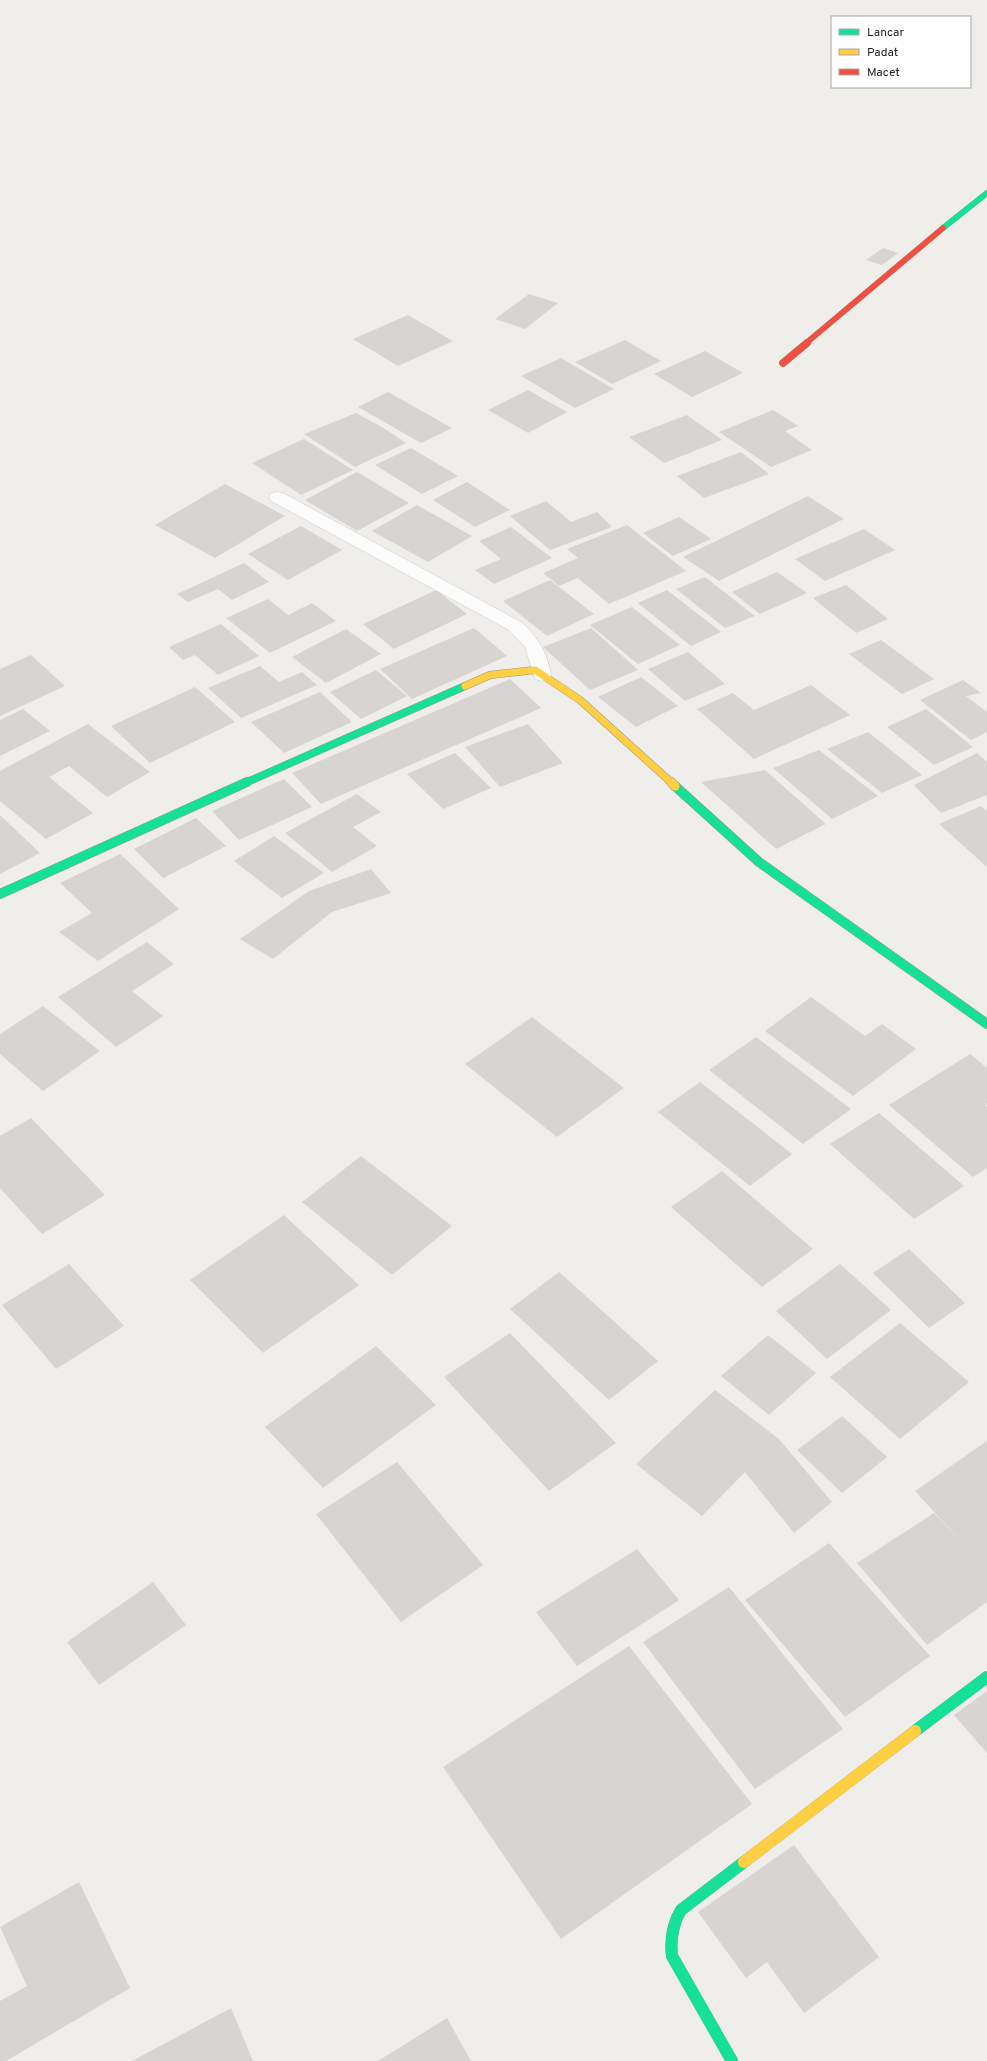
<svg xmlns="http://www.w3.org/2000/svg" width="987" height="2061" viewBox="0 0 987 2061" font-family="Overpass,sans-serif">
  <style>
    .building { fill: #d7d4d2 }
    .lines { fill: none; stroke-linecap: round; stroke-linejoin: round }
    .street-casing { stroke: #c9c8c7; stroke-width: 1 }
    .fast-far3-casing { stroke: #999a82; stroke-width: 6 }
    .fast-far2-casing { stroke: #999a82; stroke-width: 8 }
    .fast-far1-casing { stroke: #999a82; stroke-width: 10 }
    .fast-casing { stroke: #999a82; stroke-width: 12 }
    .slow-far2-casing { stroke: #999a82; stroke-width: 8 }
    .slow-far1-casing { stroke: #999a82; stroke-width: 10 }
    .slow-casing { stroke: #999a82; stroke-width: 12 }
    .jam-far1-casing { stroke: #999a82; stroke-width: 6 }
    .jam-casing { stroke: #999a82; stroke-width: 8 }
    .street { fill: #fdfcfc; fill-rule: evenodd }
    .fast-far3 { stroke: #16e098; stroke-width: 5.5 }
    .fast-far2 { stroke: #16e098; stroke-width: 7 }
    .fast-far1 { stroke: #16e098; stroke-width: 9 }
    .fast { stroke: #16e098; stroke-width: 12 }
    .slow-far2 { stroke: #ffcf43; stroke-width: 7 }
    .slow-far1 { stroke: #ffcf43; stroke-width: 9 }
    .slow { stroke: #ffcf43; stroke-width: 12 }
    .jam-far1 { stroke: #f24e42; stroke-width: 5.5 }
    .jam { stroke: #f24e42; stroke-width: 7 }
  </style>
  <rect width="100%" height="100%" fill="#f0eeeb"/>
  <!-- building -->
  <g class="building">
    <polygon points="883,248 898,253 882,265 866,260"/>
    <polygon points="529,294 558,303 525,329 495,319"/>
    <polygon points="408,315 453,341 398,366 353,339"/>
    <polygon points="625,340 661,361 612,384 575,362"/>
    <polygon points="705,351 743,373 692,397 654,374"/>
    <polygon points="561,358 614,389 575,408 521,376"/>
    <polygon points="528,390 567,412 528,433 488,410"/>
    <polygon points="388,392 452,428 421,443 358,407"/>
    <polygon points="773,410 798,426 785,431 812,450 771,467 719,432"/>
    <polygon points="356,413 382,427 406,443 355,467 304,434"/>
    <polygon points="687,415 722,440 664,463 629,437"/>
    <polygon points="304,439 353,470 301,495 252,463"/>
    <polygon points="411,448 458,476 422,494 375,465"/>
    <polygon points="741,452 769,474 704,498 677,476"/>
    <polygon points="357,472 409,503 357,531 305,500"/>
    <polygon points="467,482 510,510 475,527 433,500"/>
    <polygon points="225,484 285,516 215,558 155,525"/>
    <polygon points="808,496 844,519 719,581 683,557"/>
    <polygon points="546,501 571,522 597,512 612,527 550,550 510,516"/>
    <polygon points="417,505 472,536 428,562 372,531"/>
    <polygon points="679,517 711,539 673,556 643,533"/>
    <polygon points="627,525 686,571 609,604 578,578 559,586 543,573 578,558 567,549"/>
    <polygon points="301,526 342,550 288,580 248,554"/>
    <polygon points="511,527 552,558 494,584 475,570 501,559 479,541"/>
    <polygon points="864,529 895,550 825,581 795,559"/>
    <polygon points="244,563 269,582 232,600 218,589 188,602 177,594"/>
    <polygon points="777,572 807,593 760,614 732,592"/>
    <polygon points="705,577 755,616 725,628 676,589"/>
    <polygon points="550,580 594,614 547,636 503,601"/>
    <polygon points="846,585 888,619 856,633 813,598"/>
    <polygon points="436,590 467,614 394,649 363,624"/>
    <polygon points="667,590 721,632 691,646 638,603"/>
    <polygon points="268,599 288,615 312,603 336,621 270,653 226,618"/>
    <polygon points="632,607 680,645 638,664 590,625"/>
    <polygon points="221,624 259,656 218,675 195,655 183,660 169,647"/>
    <polygon points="474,628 507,656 412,699 380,669"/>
    <polygon points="591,628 638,670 590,690 543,647"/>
    <polygon points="346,629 381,654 326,683 292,657"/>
    <polygon points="881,640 934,679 902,694 849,654"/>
    <polygon points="688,652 725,684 685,701 648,669"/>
    <polygon points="31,655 65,686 0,716 0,669"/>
    <polygon points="260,666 279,682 302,672 317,685 241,718 208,688"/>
    <polygon points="376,670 407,696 361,719 330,692"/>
    <polygon points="641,677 678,706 636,727 598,697"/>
    <polygon points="510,679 541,708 321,804 292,773"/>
    <polygon points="963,680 981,693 966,696 987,712 987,732 971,740 920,700"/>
    <polygon points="811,685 850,715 754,759 697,709 733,693 754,710"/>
    <polygon points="195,687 235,722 150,763 111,726"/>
    <polygon points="320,692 352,722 284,753 251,722"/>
    <polygon points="23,709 50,731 0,756 0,720"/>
    <polygon points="926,709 973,747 934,765 887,727"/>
    <polygon points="88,724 150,772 107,797 69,766 49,777 93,813 46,839 0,801 0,771"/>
    <polygon points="528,724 563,763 500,787 465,747"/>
    <polygon points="868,732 922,775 882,793 827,749"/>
    <polygon points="819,750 878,796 832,819 773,768"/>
    <polygon points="455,753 491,788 443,809 407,774"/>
    <polygon points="977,753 987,762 987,795 941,813 914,785"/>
    <polygon points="765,770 826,824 776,849 701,782"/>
    <polygon points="284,779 312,807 239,840 212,811"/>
    <polygon points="357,794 381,812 353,827 377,846 332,872 285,833"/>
    <polygon points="981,806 987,811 987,867 939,824"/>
    <polygon points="0,815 40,853 0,874"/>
    <polygon points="196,818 226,846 163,878 134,849"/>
    <polygon points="274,836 324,873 282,898 234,861"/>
    <polygon points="120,854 179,909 98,961 59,932 92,913 60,883"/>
    <polygon points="371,869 391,893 332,912 273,959 240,939 309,891"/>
    <polygon points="147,942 174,964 132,991 163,1016 116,1047 58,997"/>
    <polygon points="811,997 865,1036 882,1024 916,1049 853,1096 765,1031"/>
    <polygon points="43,1006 100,1051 43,1091 0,1054 0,1034"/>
    <polygon points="532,1017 624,1088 557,1137 465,1064"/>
    <polygon points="756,1037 851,1109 803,1144 709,1070"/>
    <polygon points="970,1054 987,1068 987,1103 985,1105 987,1107 987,1168 973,1177 889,1105"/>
    <polygon points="700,1082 792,1154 750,1186 658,1112"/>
    <polygon points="879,1113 964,1186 914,1219 830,1144"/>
    <polygon points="31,1118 105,1195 42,1234 0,1188 0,1136"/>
    <polygon points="361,1156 452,1226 392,1275 302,1202"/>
    <polygon points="722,1171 813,1249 762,1287 671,1207"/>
    <polygon points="284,1215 359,1285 263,1353 190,1280"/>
    <polygon points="909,1249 965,1303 929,1328 873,1273"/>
    <polygon points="69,1264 124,1326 56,1369 2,1305"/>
    <polygon points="840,1264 891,1310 827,1359 776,1311"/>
    <polygon points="559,1272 658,1361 609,1400 510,1309"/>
    <polygon points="900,1323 969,1382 900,1439 830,1377"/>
    <polygon points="510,1333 616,1443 549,1491 444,1377"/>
    <polygon points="768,1335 816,1373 769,1415 721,1376"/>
    <polygon points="376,1346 436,1405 323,1488 265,1427"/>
    <polygon points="715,1390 779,1439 832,1502 794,1533 745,1472 702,1516 636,1464"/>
    <polygon points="842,1416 887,1457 842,1493 797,1450"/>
    <polygon points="987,1441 987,1602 927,1645 857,1563 934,1513 966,1547 915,1491"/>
    <polygon points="397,1462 483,1565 401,1622 316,1514"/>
    <polygon points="829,1543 930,1656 845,1717 745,1600"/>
    <polygon points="637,1549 679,1600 577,1666 536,1612"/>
    <polygon points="153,1582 186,1625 99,1685 67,1642"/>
    <polygon points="729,1587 843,1729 755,1789 643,1642"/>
    <polygon points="629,1646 752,1804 561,1939 443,1767"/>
    <polygon points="987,1691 987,1753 954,1715"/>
    <polygon points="794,1845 879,1957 804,2013 767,1962 746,1978 698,1912"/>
    <polygon points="79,1882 130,1988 6,2061 0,2061 0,2001 27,1986 0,1927"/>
    <polygon points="231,2008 253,2061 132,2061"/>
    <polygon points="447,2018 471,2061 378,2061"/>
  </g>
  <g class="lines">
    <defs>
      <path id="street" d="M277,492L283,493L521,622C539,638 547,652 551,675L549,679L542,681L535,679L525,647L509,630L271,501L269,497L271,493Z"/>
      <polyline id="fast-far3" points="943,228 987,193"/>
      <polyline id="fast-far2" points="245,783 465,686"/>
      <g id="fast-far1">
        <polyline points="675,786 759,862 987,1024"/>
        <polyline points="0,894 247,782"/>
      </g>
      <g id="fast">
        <polyline points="915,1731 987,1677"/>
        <path d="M732,2061L672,1956C670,1939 672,1925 681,1910L744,1862"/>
      </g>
      <polyline id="slow-far2" points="465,686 490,675 535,670 580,700 672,783"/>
      <polyline id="slow-far1" points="671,782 675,786"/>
      <polyline id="slow" points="744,1862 915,1731"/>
      <polyline id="jam-far1" points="805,344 943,228"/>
      <polyline id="jam" points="783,363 807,343"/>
    </defs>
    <!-- street casing -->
    <use href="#street" class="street-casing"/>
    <!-- fast-far3 casing -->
    <use href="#fast-far3" class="fast-far3-casing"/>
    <!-- fast-far2 casing -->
    <use href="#fast-far2" class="fast-far2-casing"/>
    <!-- fast-far1 casing -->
    <use href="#fast-far1" class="fast-far1-casing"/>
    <!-- fast casing -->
    <use href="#fast" class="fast-casing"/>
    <!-- slow-far2 casing -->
    <use href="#slow-far2" class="slow-far2-casing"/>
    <!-- slow-far1 casing -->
    <use href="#slow-far1" class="slow-far1-casing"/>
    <!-- slow casing -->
    <use href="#slow" class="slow-casing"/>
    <!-- jam-far1 casing -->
    <use href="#jam-far1" class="jam-far1-casing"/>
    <!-- jam casing -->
    <use href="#jam" class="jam-casing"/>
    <!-- street -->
    <use href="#street" class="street"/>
    <!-- fast-far3 -->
    <use href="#fast-far3" class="fast-far3"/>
    <!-- fast-far2 -->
    <use href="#fast-far2" class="fast-far2"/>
    <!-- fast-far1 -->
    <use href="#fast-far1" class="fast-far1"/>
    <!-- fast -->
    <use href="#fast" class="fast"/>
    <!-- slow-far2 -->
    <use href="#slow-far2" class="slow-far2"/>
    <!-- slow-far1 -->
    <use href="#slow-far1" class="slow-far1"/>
    <!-- slow -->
    <use href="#slow" class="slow"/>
    <!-- jam-far1 -->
    <use href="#jam-far1" class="jam-far1"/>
    <!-- jam -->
    <use href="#jam" class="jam"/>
  </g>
  <!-- legend -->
  <rect x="831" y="16" width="140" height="72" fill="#ffffff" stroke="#a7a7a7"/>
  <rect x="839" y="29" width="20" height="6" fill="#16e098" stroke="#a7a7a7"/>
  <text x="867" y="36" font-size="12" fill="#222222">Lancar</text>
  <rect x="839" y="49" width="20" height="6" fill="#ffcf43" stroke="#a7a7a7"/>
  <text x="867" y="56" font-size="12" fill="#222222">Padat</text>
  <rect x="839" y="69" width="20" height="6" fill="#f24e42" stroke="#a7a7a7"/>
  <text x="867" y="76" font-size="12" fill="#222222">Macet</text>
</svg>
